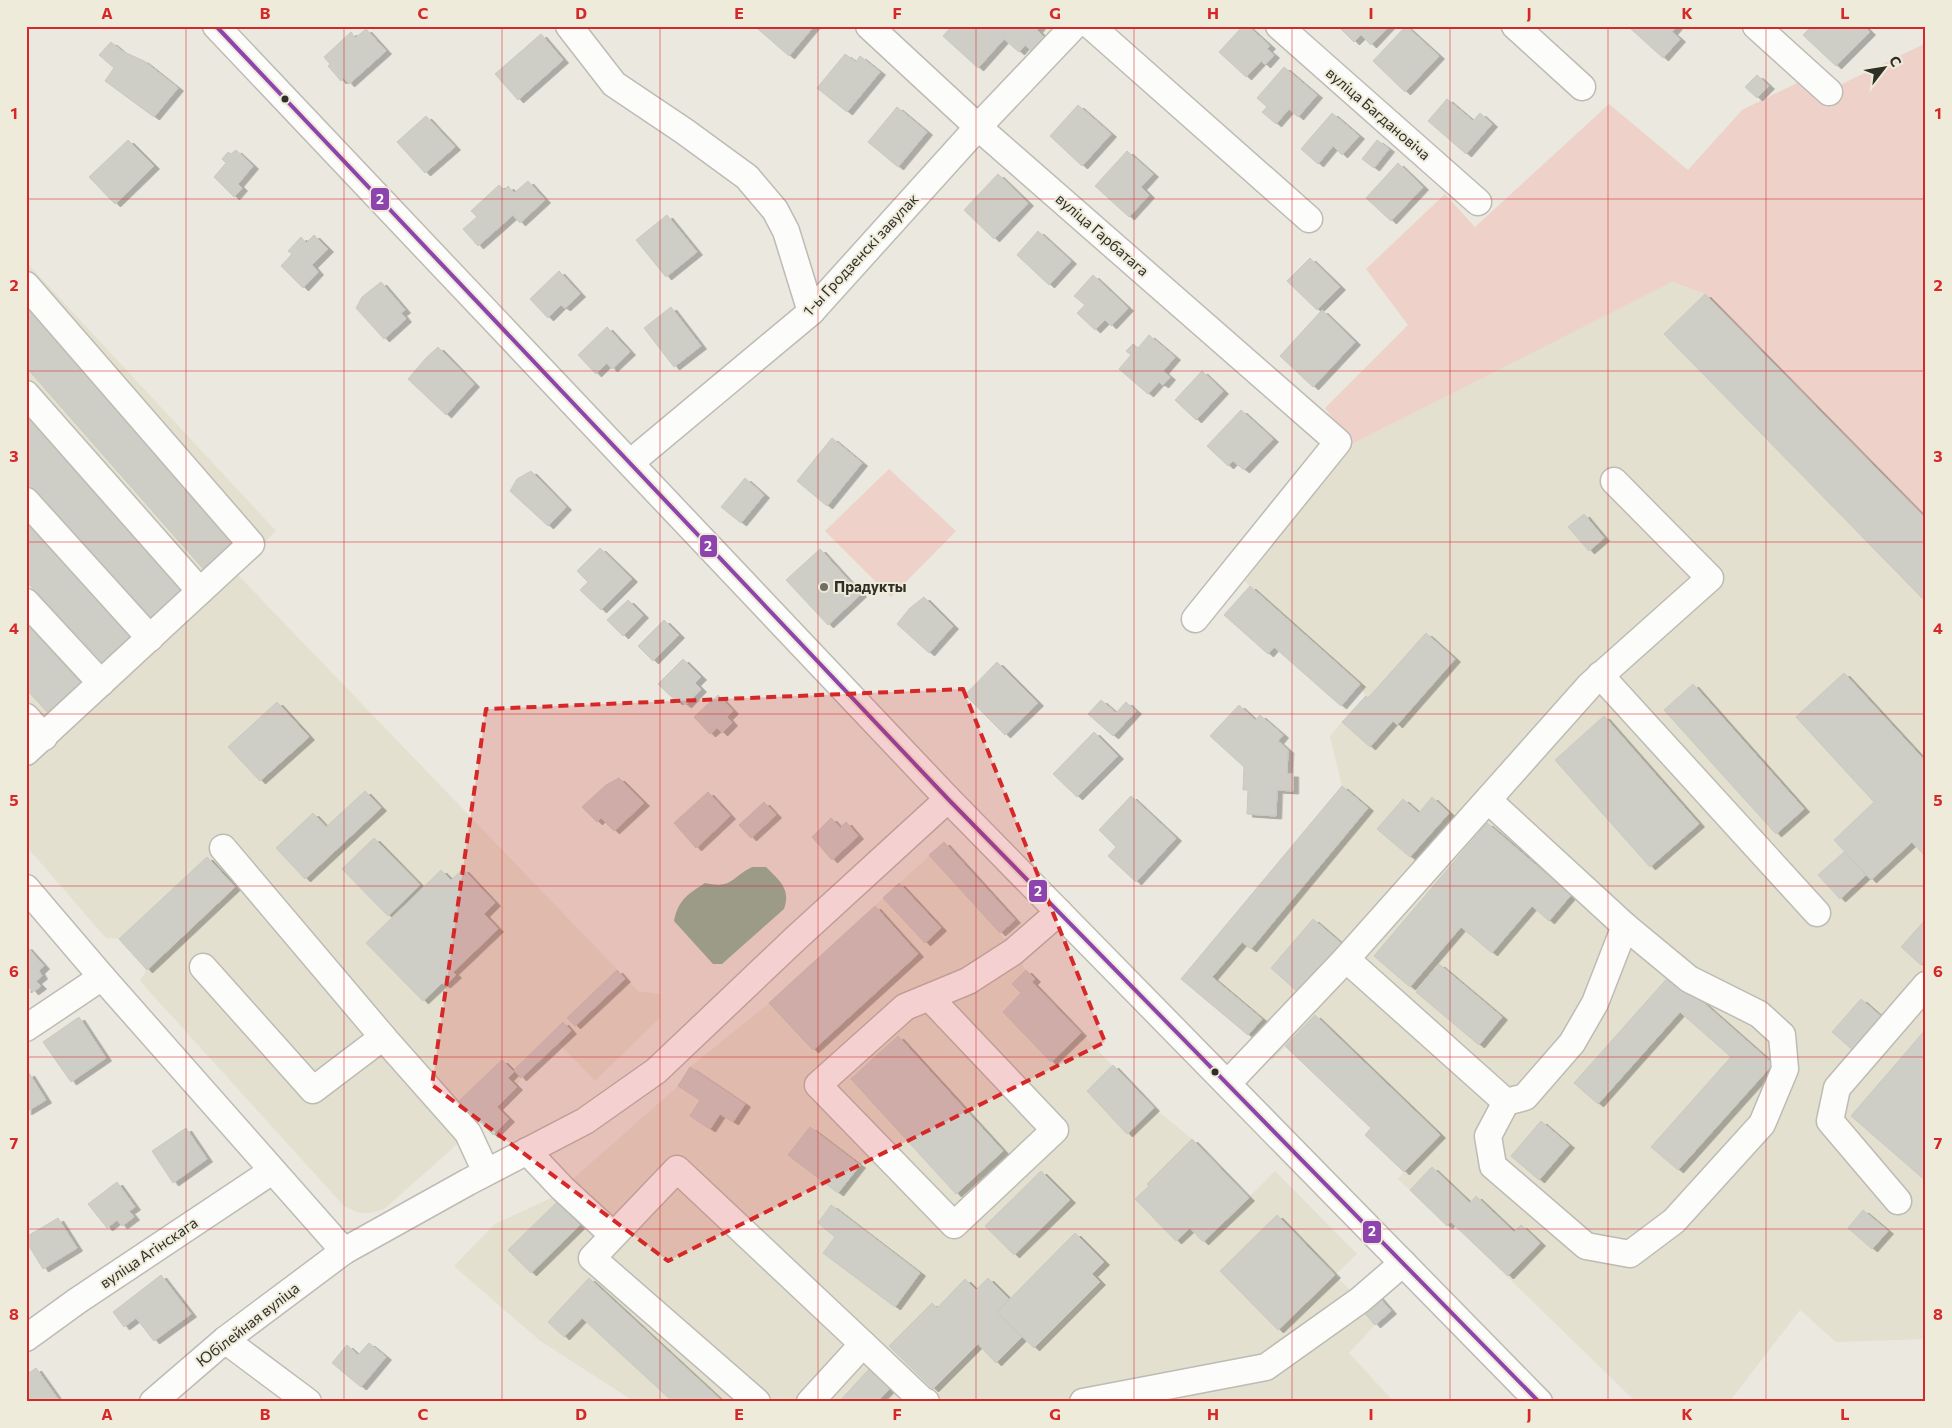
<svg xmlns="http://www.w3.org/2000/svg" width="1952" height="1428" viewBox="0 0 1952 1428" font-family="Commissioner,sans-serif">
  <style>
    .built { fill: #e3e0cf }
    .green { fill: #eed2c9 }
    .water { fill: #8db8a1 }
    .building { fill: #cecec7; stroke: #c8c9c1; filter: url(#shadow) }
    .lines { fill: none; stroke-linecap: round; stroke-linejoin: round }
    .minor-casing { stroke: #bdbbb4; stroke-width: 29 }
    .minor { stroke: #fcfcfa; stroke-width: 26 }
    .bus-1-casing { stroke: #efebda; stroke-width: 8 }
    .bus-1 { stroke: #8e44ad; stroke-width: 4 }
    .marked { fill: #d62828; fill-opacity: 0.2; stroke: #d62828; stroke-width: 4; stroke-dasharray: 10 6; stroke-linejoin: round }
    .grid { fill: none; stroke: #d62828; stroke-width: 1; stroke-opacity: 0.55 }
    .bus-dot { fill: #2f2e27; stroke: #efebda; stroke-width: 2 }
    .poi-dot { fill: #706f67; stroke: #efebda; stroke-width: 2 }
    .labels { text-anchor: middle; stroke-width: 4; stroke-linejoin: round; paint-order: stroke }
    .street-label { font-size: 15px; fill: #2f2e27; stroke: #efebda }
    .poi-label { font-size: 15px; font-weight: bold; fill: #2f2e27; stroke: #efebda; text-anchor: start }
    .line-badge { stroke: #efebda; stroke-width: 2 }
    .badge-label { font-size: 14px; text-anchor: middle; font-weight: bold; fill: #fff }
    .neatline { fill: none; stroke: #d62828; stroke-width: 2 }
    .grid-label { font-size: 16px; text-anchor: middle; font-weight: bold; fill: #d62828 }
  </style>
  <defs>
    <filter id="shadow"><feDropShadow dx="5.5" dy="3" stdDeviation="0" flood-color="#0004"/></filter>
  </defs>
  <rect width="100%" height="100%" fill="#eae8df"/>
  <!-- built -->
  <g class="built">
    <polygon points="26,262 276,531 234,571 638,991 660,994 660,1018 595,1081 558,1043 521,1078 517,1087 497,1107 509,1119 493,1135 481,1123 384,1209 370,1213 359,1213 344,1206 140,981 147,969 119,939 106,938 26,846"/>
    <polygon points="1671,282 1705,294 1926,519 1926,1339 1836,1342 1800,1310 1729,1402 1636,1402 1451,1222 1447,1226 1398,1179 1404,1172 1365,1135 1371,1128 1286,1046 1272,1060 1248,1035 1181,979 1342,786 1330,736 1365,696 1360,684 1241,578 1352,444"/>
    <polygon points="944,842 1015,920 1000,933 1026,970 1035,979 1032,983 1154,1108 1192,1139 1249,1197 1275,1171 1357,1254 1335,1275 1365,1305 1375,1325 1349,1353 1394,1402 635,1402 539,1340 454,1266 495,1224 551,1198 678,1086 690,1067 769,1003"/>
  </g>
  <!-- green -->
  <g class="green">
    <polygon points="1926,43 1926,519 1705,294 1672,282 1352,444 1325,408 1408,325 1366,269 1445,194 1475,227 1609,104 1688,170 1742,110 1799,82 1825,106 1842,84"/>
    <polygon points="889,469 956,531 891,597 825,531"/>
  </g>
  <!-- water -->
  <path class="water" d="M752,867H766C780,881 791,889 784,909L722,964H713L674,921C678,900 688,894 705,883C733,889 730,878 752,867Z"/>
  <!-- building -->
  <g class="building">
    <polygon points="760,26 814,26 789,56 758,29"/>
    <polygon points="952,26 1040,26 1037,30 1044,37 1031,51 1025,45 1019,52 1004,39 978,68 943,36"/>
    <polygon points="1243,26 1248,26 1270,46 1267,49 1274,55 1265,65 1261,61 1246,77 1219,52"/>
    <polygon points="1338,26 1389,26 1371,45 1361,35 1354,42"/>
    <polygon points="1406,26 1439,56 1405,92 1373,61"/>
    <polygon points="1633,26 1677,26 1672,32 1680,39 1663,58 1631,29"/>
    <polygon points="1812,26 1864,26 1870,32 1836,66 1803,35"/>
    <polygon points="366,29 386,51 349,84 344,78 341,81 328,66 330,64 324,57 351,32 355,38"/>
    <polygon points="541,34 563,60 518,100 495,74"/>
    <polygon points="111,42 122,51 144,61 178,88 154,117 105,81 114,68 99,55"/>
    <polygon points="845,54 856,62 860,56 880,72 847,112 817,88"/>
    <polygon points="1284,67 1317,95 1298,117 1289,109 1276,124 1262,112 1267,107 1257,98"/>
    <polygon points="1757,75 1769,86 1757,98 1745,87"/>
    <polygon points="1447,99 1473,121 1480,113 1492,124 1466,154 1428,121"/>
    <polygon points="1078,105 1111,134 1082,166 1050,136"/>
    <polygon points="897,107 927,132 898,167 868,142"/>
    <polygon points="1332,113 1359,136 1342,155 1333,146 1318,164 1301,149"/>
    <polygon points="426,116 455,147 425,173 397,142"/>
    <polygon points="128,140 154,166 115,204 89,177"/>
    <polygon points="1377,140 1389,149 1374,168 1362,159"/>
    <polygon points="236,150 253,166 238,184 242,188 234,197 214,177 226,163 222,159 228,152 231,154"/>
    <polygon points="1127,151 1153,174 1141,187 1149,195 1129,217 1095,186"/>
    <polygon points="1398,163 1423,187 1391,221 1366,198"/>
    <polygon points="998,174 1028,203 994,239 964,210"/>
    <polygon points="528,181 545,200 520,223 513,215 478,246 463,229 477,217 471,211 499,185 504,190 508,186 514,193"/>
    <polygon points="667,215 697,252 666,277 636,240"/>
    <polygon points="1038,231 1071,261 1049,285 1017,255"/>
    <polygon points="314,235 328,249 312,265 318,272 303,288 281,266 292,254 288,251 301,237 306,243"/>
    <polygon points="1310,258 1340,287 1317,310 1287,281"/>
    <polygon points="559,271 580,294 565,308 561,305 548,318 530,299"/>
    <polygon points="1093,275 1128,308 1111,326 1105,320 1095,330 1077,313 1085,305 1074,296"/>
    <polygon points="381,282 405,310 401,313 406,319 384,339 356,308 362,297"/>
    <polygon points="1705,294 1926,519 1926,602 1664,334"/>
    <polygon points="26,298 241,543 207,573 26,367"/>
    <polygon points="671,307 701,346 674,367 644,328"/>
    <polygon points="1322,310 1355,342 1313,387 1280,356"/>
    <polygon points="607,327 630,352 612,369 607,363 596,374 578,355"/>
    <polygon points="1149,335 1175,357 1163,371 1170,377 1163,385 1159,382 1148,394 1119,369 1131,355 1126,351 1133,344 1138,348"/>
    <polygon points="438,347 474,384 446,415 408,379 426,358"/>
    <polygon points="1202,371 1223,391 1196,420 1175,400"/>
    <polygon points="1241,410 1273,439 1244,470 1233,461 1228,466 1207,446"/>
    <polygon points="26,411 188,593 151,625 26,485"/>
    <polygon points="832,438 862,463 827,506 797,481"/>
    <polygon points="531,471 566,507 548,526 510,491 517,479"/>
    <polygon points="745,478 764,495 741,523 721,507"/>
    <polygon points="1584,514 1604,538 1589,551 1568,527"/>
    <polygon points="26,516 137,635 105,665 26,581"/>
    <polygon points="600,548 632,579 601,610 580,590 588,582 577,571"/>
    <polygon points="820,549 861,594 828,625 786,580"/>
    <polygon points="1250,586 1360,684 1341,706 1274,647 1268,654 1224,615"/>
    <polygon points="924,597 953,626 929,653 897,624 910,608"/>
    <polygon points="628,600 643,615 623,636 607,620"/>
    <polygon points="664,620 679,635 653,661 638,646"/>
    <polygon points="26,623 82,684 49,714 26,689"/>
    <polygon points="1426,633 1455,659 1397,725 1393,721 1370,747 1342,722 1366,696 1368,698"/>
    <polygon points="683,659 701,677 695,683 701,689 686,705 680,700 677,702 658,684"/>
    <polygon points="997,662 1038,703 1005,735 965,695"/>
    <polygon points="1844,673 1926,762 1926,857 1912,842 1871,880 1834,840 1874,802 1796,717"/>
    <polygon points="1693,684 1804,809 1776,834 1664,710"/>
    <polygon points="718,695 733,711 727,717 732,723 722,733 717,728 710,734 694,717"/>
    <polygon points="1101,700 1116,713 1126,702 1136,711 1113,736 1088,714"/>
    <polygon points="277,702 309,737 260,781 228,747"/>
    <polygon points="1239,705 1255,720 1260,715 1283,735 1278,741 1288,750 1287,774 1293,774 1293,791 1277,790 1276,816 1247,814 1248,790 1243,790 1244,767 1210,736"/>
    <polygon points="1604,716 1699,824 1650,867 1555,760"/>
    <polygon points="1094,732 1118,756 1077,797 1053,774"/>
    <polygon points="619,778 644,803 614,831 601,818 597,822 582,807 606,785"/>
    <polygon points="1342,786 1368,808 1251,949 1242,942 1212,977 1262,1019 1248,1035 1181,979"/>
    <polygon points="365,791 381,808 305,879 276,848 313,813 326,827"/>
    <polygon points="708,792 730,816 696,848 674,823"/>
    <polygon points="1131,796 1176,838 1136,882 1108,856 1116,847 1099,830"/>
    <polygon points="1432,797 1449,813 1410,857 1377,829 1403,799 1419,813"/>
    <polygon points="764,802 776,815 751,838 739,825"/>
    <polygon points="831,818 840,828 846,822 858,836 832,860 812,837"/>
    <polygon points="1487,823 1571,895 1549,921 1532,906 1492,953 1461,927 1410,987 1374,956"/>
    <polygon points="374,838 420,885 388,916 342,869"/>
    <polygon points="944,842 1015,920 1000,933 929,855"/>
    <polygon points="1844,852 1866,875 1840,899 1818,875"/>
    <polygon points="207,857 235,887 147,970 119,939"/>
    <polygon points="463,869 495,903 484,914 498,929 453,972 456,975 445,985 442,983 423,1001 366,943 441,870 451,880"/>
    <polygon points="899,883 941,928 925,943 883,898"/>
    <polygon points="875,906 918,954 813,1050 769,1003"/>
    <polygon points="1313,919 1342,944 1300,994 1271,968"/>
    <polygon points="1926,919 1926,960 1921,965 1901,947"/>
    <polygon points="26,946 44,966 39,971 42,976 36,981 41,986 33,992 29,987 26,990"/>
    <polygon points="1439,964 1502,1017 1479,1045 1416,992"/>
    <polygon points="617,970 625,979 575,1026 567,1018"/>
    <polygon points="1026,970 1035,979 1032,982 1081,1033 1051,1062 1003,1012 1021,993 1012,984"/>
    <polygon points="1671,974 1773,1064 1678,1170 1651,1147 1731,1057 1680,1012 1598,1104 1574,1083"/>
    <polygon points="1861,999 1885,1020 1856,1053 1832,1032"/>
    <polygon points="1315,1015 1440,1135 1404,1172 1365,1135 1371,1128 1285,1046"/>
    <polygon points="79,1017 106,1058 71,1082 43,1042"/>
    <polygon points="563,1022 571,1031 521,1078 514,1070"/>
    <polygon points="1926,1029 1926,1181 1851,1116"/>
    <polygon points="898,1036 1003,1151 956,1194 851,1079"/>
    <polygon points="502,1060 514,1072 508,1078 517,1087 497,1107 509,1119 493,1135 459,1101"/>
    <polygon points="1113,1065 1154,1108 1127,1134 1087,1091"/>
    <polygon points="690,1067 745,1104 733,1122 720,1114 710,1129 690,1116 700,1100 678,1086"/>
    <polygon points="29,1073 46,1100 26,1112 26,1075"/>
    <polygon points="1541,1121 1569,1145 1539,1180 1511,1156"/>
    <polygon points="810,1127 860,1165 838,1193 788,1155"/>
    <polygon points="186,1128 207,1159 173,1183 152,1151"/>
    <polygon points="1192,1139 1249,1198 1203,1242 1190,1228 1176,1241 1135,1199 1149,1186 1147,1184"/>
    <polygon points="1432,1167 1470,1203 1476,1196 1514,1232 1521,1225 1540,1243 1508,1276 1451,1222 1447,1226 1410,1190"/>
    <polygon points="1041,1171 1070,1200 1014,1255 985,1226"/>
    <polygon points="117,1182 135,1207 129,1211 134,1217 122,1226 117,1220 107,1228 88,1204"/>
    <polygon points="557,1202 580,1225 531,1273 508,1250"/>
    <polygon points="831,1205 920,1273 895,1307 823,1253 835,1237 818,1223"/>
    <polygon points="1863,1210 1888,1231 1872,1249 1848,1228"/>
    <polygon points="1277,1215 1335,1275 1278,1330 1220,1271"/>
    <polygon points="58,1218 77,1248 43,1269 26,1241 26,1237"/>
    <polygon points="1075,1233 1104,1262 1092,1274 1100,1282 1034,1348 997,1312"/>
    <polygon points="161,1275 191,1314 154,1341 136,1318 124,1327 113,1312"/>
    <polygon points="589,1278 723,1402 673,1402 582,1318 564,1337 548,1322"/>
    <polygon points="988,1278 1009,1299 997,1312 1022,1337 996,1363 978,1344 933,1389 889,1346 932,1303 937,1308 965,1279 976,1290"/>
    <polygon points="1377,1295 1391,1311 1375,1325 1361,1309"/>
    <polygon points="369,1343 386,1357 361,1387 332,1363 347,1345 358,1355"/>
    <polygon points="36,1368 58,1399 53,1402 26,1402 26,1375"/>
    <polygon points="869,1369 890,1388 877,1402 839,1402"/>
  </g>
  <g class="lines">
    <defs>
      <g id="minor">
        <polyline points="216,26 948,799 1539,1402"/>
        <polyline points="569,26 614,84 684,131 747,177 775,210 786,231 811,312"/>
        <polyline points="869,26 978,127 1338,442 1195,619"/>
        <polyline points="1091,26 1309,219"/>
        <polyline points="1279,26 1478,202"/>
        <polyline points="1515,26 1582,87"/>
        <polyline points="1756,26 1829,92"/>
        <polyline points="26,285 251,544 26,752"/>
        <polyline points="26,394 200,591"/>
        <polyline points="630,463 811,312 978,127 1074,26"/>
        <polyline points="26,501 150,638"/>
        <polyline points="26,602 101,683"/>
        <polyline points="1600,675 1817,913"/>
        <polyline points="26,717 44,737"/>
        <polyline points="223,848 383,1037 468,1133 486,1172"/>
        <polyline points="26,888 102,977 344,1251"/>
        <polyline points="1346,959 1506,1102 1525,1097 1572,1043 1595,1003 1625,926 1488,800"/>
        <polyline points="203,967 313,1090 383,1037"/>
        <polyline points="929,997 1055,1130 954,1225 818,1085 905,1007 968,981 1013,952 1059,912"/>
        <polyline points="26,1028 102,977"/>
        <polyline points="1228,1083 1346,959 1590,685 1710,578 1614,481"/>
        <polyline points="1506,1102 1488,1136 1493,1166 1586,1246 1630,1254 1674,1221 1762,1124 1785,1069 1782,1035 1759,1014 1689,979 1625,926"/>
        <polyline points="527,1151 562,1188 613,1235"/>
        <polyline points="1898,1201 1830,1121 1837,1088 1926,985"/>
        <polyline points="26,1338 77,1301 272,1171"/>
        <polyline points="225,1340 308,1402"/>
        <polyline points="863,1344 922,1400 926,1402"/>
        <polyline points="153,1402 225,1340 344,1251 468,1182 585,1121 656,1071 794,940 948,799"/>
        <polyline points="757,1402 592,1258 677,1169 863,1344 810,1402"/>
        <polyline points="1083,1402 1266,1367 1360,1300 1403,1263"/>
      </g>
    </defs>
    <!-- minor casing -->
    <use href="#minor" class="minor-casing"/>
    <!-- minor -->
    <use href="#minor" class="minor"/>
    <defs>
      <polyline id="bus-1" points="216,26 948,799 1539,1402"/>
    </defs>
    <!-- bus-1 casing -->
    <use href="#bus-1" class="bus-1-casing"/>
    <!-- bus-1 -->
    <use href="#bus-1" class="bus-1"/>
  </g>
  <!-- marked area -->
  <path class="marked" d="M963,689L1105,1042L668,1261L432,1085L486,709Z"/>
  <!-- grid -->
  <path class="grid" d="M186,26V1402M344,26V1402M502,26V1402M660,26V1402M818,26V1402M976,26V1402M1134,26V1402M1292,26V1402M1450,26V1402M1608,26V1402M1766,26V1402M26,199H1926M26,371H1926M26,542H1926M26,714H1926M26,886H1926M26,1057H1926M26,1229H1926"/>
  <!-- markers -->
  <g class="bus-dot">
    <circle cx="285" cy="99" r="4.5"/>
    <circle cx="1215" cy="1072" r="4.5"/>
  </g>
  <circle class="poi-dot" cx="824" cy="587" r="5"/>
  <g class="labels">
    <!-- street labels -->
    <g class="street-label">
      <text transform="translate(1378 114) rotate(41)" y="5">вуліца Багдановіча</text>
      <text transform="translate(1102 235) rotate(41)" y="5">вуліца Гарбатага</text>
      <text transform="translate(861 255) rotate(-47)" y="5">1-ы Гродзенскі завулак</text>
      <text transform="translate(149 1253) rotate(-34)" y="5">вуліца Агінскага</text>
      <text transform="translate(248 1325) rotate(-38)" y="5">Юбілейная вуліца</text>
    </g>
    <!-- poi labels -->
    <g class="poi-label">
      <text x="834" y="592">Прадукты</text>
    </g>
  </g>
  <g class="line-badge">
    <rect x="370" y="187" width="20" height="24" rx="5" fill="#8e44ad"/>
    <rect x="699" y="534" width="19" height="24" rx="5" fill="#8e44ad"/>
    <rect x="1028" y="879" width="20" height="24" rx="5" fill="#8e44ad"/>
    <rect x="1362" y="1220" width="20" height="24" rx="5" fill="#8e44ad"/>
  </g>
  <g class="badge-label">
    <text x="380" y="204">2</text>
    <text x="708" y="551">2</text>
    <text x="1038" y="896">2</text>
    <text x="1372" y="1236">2</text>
  </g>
  <!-- border -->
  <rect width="1952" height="1428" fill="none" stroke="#efebda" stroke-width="55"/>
  <!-- north arrow -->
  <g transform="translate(1884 68) rotate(59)" stroke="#efebda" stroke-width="4" paint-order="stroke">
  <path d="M0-4L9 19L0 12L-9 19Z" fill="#2f2e27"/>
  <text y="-8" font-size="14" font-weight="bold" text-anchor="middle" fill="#2f2e27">С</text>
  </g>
  <rect x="28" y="28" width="1896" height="1372" class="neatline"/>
  <g class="grid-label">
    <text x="107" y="19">A</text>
    <text x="265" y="19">B</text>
    <text x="423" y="19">C</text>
    <text x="581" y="19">D</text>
    <text x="739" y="19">E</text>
    <text x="897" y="19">F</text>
    <text x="1055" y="19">G</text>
    <text x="1213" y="19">H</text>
    <text x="1371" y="19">I</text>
    <text x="1529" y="19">J</text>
    <text x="1687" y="19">K</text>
    <text x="1845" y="19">L</text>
    <text x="14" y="119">1</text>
    <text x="1938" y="119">1</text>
    <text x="14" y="291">2</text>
    <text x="1938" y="291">2</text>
    <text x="14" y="462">3</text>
    <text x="1938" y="462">3</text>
    <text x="14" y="634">4</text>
    <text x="1938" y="634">4</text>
    <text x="14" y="806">5</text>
    <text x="1938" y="806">5</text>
    <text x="14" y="977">6</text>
    <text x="1938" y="977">6</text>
    <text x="14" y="1149">7</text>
    <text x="1938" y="1149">7</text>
    <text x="14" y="1320">8</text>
    <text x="1938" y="1320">8</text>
    <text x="107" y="1420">A</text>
    <text x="265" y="1420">B</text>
    <text x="423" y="1420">C</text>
    <text x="581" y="1420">D</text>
    <text x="739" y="1420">E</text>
    <text x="897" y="1420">F</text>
    <text x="1055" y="1420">G</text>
    <text x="1213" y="1420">H</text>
    <text x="1371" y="1420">I</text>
    <text x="1529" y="1420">J</text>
    <text x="1687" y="1420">K</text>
    <text x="1845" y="1420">L</text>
  </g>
</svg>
